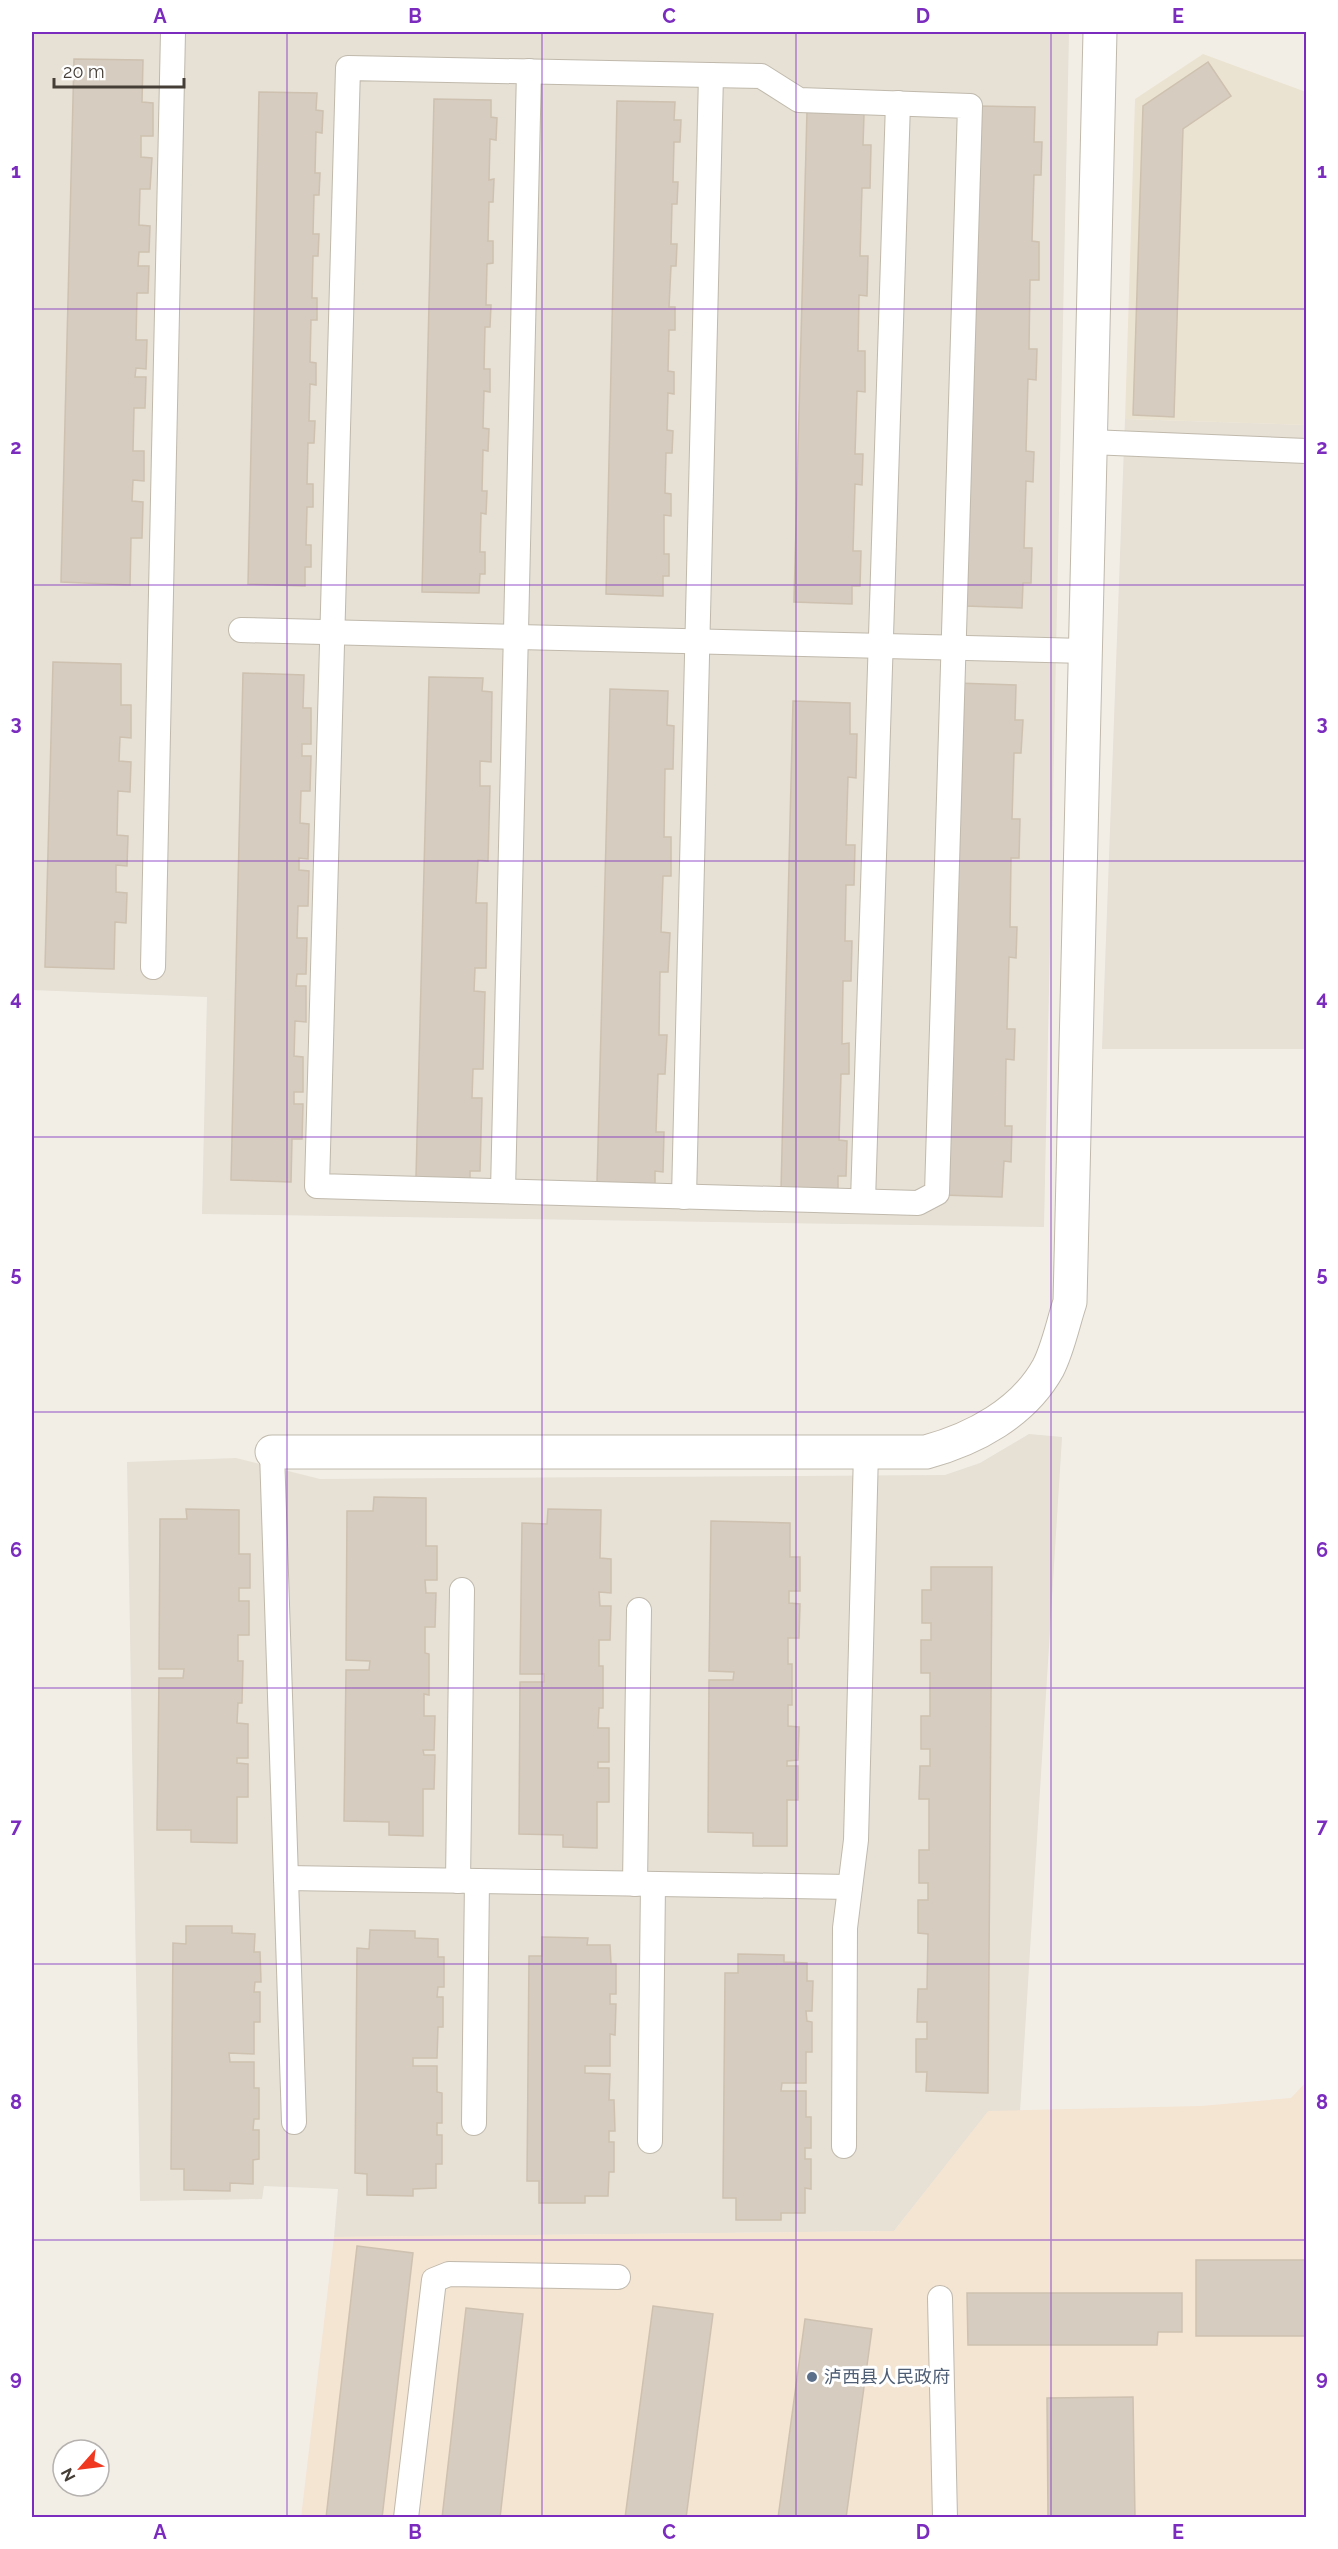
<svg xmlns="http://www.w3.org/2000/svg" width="1338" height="2549" viewBox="0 0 1338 2549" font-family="Raleway,'Noto Sans SC',sans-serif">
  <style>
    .residential { fill: #e6e0d5 }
    .commercial { fill: #f4e4d2 }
    .education { fill: #ebe3d1 }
    .building { fill: #d6ccbf; stroke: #cec1b0; stroke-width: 1.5 }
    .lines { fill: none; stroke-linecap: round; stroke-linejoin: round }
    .lane-casing { stroke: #c0b9ac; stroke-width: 26 }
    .street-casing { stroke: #c0b9ac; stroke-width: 35 }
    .lane { stroke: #fff; stroke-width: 24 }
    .street { stroke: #fff; stroke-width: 33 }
    .grid { fill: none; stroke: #7b2cbf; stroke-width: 1.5; stroke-opacity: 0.55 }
    .service-dot { fill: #5c6f8a; stroke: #fff; stroke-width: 2 }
    .labels { text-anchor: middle; stroke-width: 6; stroke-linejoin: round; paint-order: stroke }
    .service-label { font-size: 18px; fill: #4e5e75; stroke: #fff; text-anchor: start }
    .neatline { fill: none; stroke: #7b2cbf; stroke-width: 2 }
    .grid-label { font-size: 20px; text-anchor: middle; font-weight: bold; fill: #7b2cbf }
  </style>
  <rect width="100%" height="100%" fill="#f2eee6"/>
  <!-- residential -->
  <g class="residential">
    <polygon points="32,32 1069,32 1044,1227 202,1214 207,997 32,990"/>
    <polygon points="1125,419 1306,425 1306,1049 1102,1049"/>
    <polygon points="1029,1434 1062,1437 1020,2111 988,2112 894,2231 334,2237 338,2189 264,2186 262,2199 140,2201 127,1462 236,1458 320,1479 945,1475 980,1463"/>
  </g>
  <!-- commercial -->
  <polygon class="commercial" points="1306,2082 1306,2517 301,2518 334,2237 894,2231 988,2111 1201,2106 1291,2098"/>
  <!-- education -->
  <polygon class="education" points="1203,54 1306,92 1306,425 1125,419 1135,99"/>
  <!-- building -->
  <g class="building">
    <polygon points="74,59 143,60 142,102 153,103 153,136 141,136 141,157 152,158 150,189 140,189 139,225 150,226 149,252 139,252 138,266 149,266 148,293 137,293 136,340 147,340 146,369 136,368 135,377 146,377 145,408 134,408 133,451 144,451 144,481 133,480 132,501 143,502 142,538 131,538 130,585 61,582"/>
    <polygon points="1208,62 1231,96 1183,129 1174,417 1133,415 1143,106"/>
    <polygon points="259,92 317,93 316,110 323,111 322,133 316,132 315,173 320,173 319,195 314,195 313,234 319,234 318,256 313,256 312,298 317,298 317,320 311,320 310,362 316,363 316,385 310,384 309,421 315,421 314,443 308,443 307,484 313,484 313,507 307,507 306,545 311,545 311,567 305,567 305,586 248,584"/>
    <polygon points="434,99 491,100 491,117 497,118 496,140 490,139 489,180 494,179 493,202 489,202 488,241 493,241 493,263 487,264 486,305 491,305 490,327 485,327 484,369 490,369 490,392 484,391 483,428 489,429 488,451 483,450 482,491 487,491 486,514 481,513 480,552 485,552 485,574 480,574 479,593 422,592"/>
    <polygon points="617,101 675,102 674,120 681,120 680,142 674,142 673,182 678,182 677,204 672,204 671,244 677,244 676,266 671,266 669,307 675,307 675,330 669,330 668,371 674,372 674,394 668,393 667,430 673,431 672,453 666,453 665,493 671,494 671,516 664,515 664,554 669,554 669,576 663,576 663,596 606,594"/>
    <polygon points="978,106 1035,107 1034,142 1042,142 1041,175 1034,175 1032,241 1039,242 1039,280 1030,280 1029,349 1037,349 1036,380 1028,379 1026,451 1034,452 1033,482 1026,481 1024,548 1032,548 1031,583 1023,583 1022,608 965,606"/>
    <polygon points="807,111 864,114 863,145 871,145 870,188 862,188 860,256 868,256 867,296 859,295 858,351 865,351 865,392 857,391 855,454 863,454 862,485 855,484 853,551 861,551 860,586 852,586 852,604 794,602"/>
    <polygon points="53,662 121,664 121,705 131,705 131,738 120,737 119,761 131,762 130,792 118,791 117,835 128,836 127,866 116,865 116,892 127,893 126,923 115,922 114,969 45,967"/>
    <polygon points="243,673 304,675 303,708 311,708 311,744 302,744 302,756 311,756 310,791 301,791 300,823 309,824 308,859 299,858 299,870 309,871 308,906 298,906 297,938 307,938 306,974 297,974 296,986 306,986 306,1022 295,1021 294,1056 303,1057 303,1092 294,1092 294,1104 303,1104 302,1139 292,1139 291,1182 231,1180"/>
    <polygon points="429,677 483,678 482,691 492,692 491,762 480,761 480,786 490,786 488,861 478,860 476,903 487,903 486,968 475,968 474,991 485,992 483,1069 473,1069 472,1098 482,1098 480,1171 470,1171 470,1179 416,1177"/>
    <polygon points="956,683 1016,685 1015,720 1023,720 1021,753 1014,753 1012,819 1020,819 1019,858 1011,858 1010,927 1017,927 1016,958 1009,957 1007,1029 1015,1029 1014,1060 1006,1059 1005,1126 1012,1126 1011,1162 1004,1161 1002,1197 942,1195"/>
    <polygon points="610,689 668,691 667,725 674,726 673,769 665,769 664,837 671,837 671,876 663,876 661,932 670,933 668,972 660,972 659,1035 667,1035 665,1074 658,1074 656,1132 664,1132 663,1172 655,1171 655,1184 597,1183"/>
    <polygon points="793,701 850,703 850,734 857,734 856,778 848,777 846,845 855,845 854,885 846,885 845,941 852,941 851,981 843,981 842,1044 849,1043 849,1074 841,1074 839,1140 847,1141 846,1176 838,1176 838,1193 781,1191"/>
    <polygon points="374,1497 426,1498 426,1546 437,1546 437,1580 425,1580 426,1593 436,1593 435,1627 425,1627 425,1653 429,1654 429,1695 424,1694 424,1716 435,1716 434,1750 423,1750 424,1755 435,1755 434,1789 423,1789 423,1836 389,1835 389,1822 344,1821 346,1670 369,1670 370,1661 346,1660 347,1511 373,1511"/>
    <polygon points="186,1509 239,1510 239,1554 250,1554 250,1588 239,1588 239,1601 249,1601 249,1635 238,1635 238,1661 243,1661 242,1703 238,1703 237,1723 248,1724 248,1758 237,1758 237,1763 248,1764 248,1797 237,1797 237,1843 191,1842 191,1830 157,1830 159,1678 183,1678 184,1669 159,1669 160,1519 187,1519"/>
    <polygon points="548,1509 601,1510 600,1558 611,1559 611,1593 599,1592 600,1606 611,1606 610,1640 599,1640 599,1666 603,1666 603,1708 599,1708 598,1728 609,1728 609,1762 598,1762 598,1768 609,1768 609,1802 597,1802 597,1848 563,1847 563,1835 519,1834 520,1682 544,1682 544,1674 520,1674 522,1523 547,1524"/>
    <polygon points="711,1521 790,1523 790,1557 800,1557 800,1591 789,1591 789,1603 800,1604 799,1638 788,1638 788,1664 792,1664 792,1705 788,1705 788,1726 799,1727 798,1760 787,1761 787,1766 798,1766 798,1800 787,1800 787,1846 753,1846 753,1833 708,1832 709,1680 733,1680 734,1672 709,1671"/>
    <polygon points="931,1567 992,1567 988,2093 926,2091 927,2072 916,2072 916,2039 927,2039 927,2022 917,2022 918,1989 927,1989 928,1934 918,1933 918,1900 928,1900 928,1883 919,1883 919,1850 929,1850 929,1799 919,1799 920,1766 930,1766 930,1749 921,1749 921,1716 930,1716 930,1673 921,1673 921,1640 931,1640 931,1623 922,1623 922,1590 931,1590"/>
    <polygon points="186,1926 232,1926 232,1933 255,1934 254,1952 260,1952 261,1982 255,1982 254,1992 260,1992 260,2022 254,2022 254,2054 229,2053 230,2062 254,2062 254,2088 259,2088 259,2119 254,2119 253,2130 259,2130 259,2159 253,2160 253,2184 230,2183 230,2191 184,2190 184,2169 171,2169 173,1943 186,1944"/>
    <polygon points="370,1930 415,1931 415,1938 438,1939 438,1957 444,1957 444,1987 438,1987 437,1997 443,1997 443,2027 438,2027 437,2058 413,2058 413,2066 437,2066 437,2092 442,2093 442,2123 437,2123 437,2135 442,2135 442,2164 436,2164 436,2188 413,2189 413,2196 367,2195 367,2174 355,2173 357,1948 369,1949"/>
    <polygon points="542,1937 588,1938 587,1945 610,1945 611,1964 616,1964 616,1994 610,1994 610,2004 616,2004 615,2035 610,2034 610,2066 585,2066 585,2073 610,2074 609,2100 614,2100 615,2131 609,2131 609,2142 614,2142 614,2172 609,2172 608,2196 585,2196 585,2203 539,2203 539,2181 527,2181 529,1956 542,1956"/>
    <polygon points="738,1954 784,1955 784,1962 807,1963 807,1981 813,1981 812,2011 806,2011 807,2021 812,2022 812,2052 806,2052 806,2083 782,2083 781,2091 806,2091 806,2117 811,2117 811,2148 805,2148 805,2159 811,2159 811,2189 805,2188 805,2213 781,2213 781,2220 736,2220 736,2198 723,2198 725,1973 738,1973"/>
    <polygon points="357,2246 413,2253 382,2518 326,2518"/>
    <rect x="1196" y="2260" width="110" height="76"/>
    <polygon points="967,2293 1182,2293 1182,2332 1158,2332 1157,2345 968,2345"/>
    <polygon points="653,2306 713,2314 686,2518 625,2518"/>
    <polygon points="466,2308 523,2314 500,2518 442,2518"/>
    <polygon points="805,2319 872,2329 846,2518 778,2518"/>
    <polygon points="1133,2397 1135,2518 1048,2518 1047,2398"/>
  </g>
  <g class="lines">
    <defs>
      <g id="lane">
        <polygon points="348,68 761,76 799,100 970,106 937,1193 918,1203 317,1186"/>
        <polyline points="1090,442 1306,451"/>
        <polyline points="241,630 1085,651"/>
        <polyline points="153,967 173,32"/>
        <polyline points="503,1191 529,71"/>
        <polyline points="684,1197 711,75"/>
        <polyline points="863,1201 898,103"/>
        <polyline points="272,1452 294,2122"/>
        <polyline points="286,1878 850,1887"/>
        <polyline points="458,1881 462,1590"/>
        <polyline points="635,1884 639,1610"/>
        <polyline points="474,2123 477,1881"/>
        <polyline points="650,2141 653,1884"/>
        <polyline points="844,2146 845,1928 856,1840 866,1452"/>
        <polyline points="940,2298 945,2518"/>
        <polyline points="406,2518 434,2280 449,2274 618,2277"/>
      </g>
      <path id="street" d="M272,1452H926C974,1439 1023,1413 1048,1368C1058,1349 1063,1323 1070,1302L1100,32"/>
    </defs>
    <!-- lane casing -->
    <use href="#lane" class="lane-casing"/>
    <!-- street casing -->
    <use href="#street" class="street-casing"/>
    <!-- lane -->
    <use href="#lane" class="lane"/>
    <!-- street -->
    <use href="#street" class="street"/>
  </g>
  <!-- grid -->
  <path class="grid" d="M287,32V2518M542,32V2518M796,32V2518M1051,32V2518M32,309H1306M32,585H1306M32,861H1306M32,1137H1306M32,1412H1306M32,1688H1306M32,1964H1306M32,2240H1306"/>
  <!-- markers -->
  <circle class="service-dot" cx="812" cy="2377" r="6"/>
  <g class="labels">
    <!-- service labels -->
    <g class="service-label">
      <text x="824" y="2383">泸西县人民政府</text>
    </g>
  </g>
  <!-- border -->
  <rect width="1338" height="2549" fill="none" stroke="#ffffff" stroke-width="66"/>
  <!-- north arrow -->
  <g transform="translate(81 2468) rotate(242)"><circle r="28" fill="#ffffff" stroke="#b5b2af" stroke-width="1.5"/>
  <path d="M0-4.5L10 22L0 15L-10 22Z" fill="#f03720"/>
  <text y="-9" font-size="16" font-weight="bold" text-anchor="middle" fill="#453e36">N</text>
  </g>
  <!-- scale -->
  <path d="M54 78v9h130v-9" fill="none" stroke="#453e36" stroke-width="3"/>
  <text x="63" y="78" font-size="18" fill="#453e36" stroke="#ffffff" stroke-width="4.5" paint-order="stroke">20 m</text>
  <rect x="33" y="33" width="1272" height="2483" class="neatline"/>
  <g class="grid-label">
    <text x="160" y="23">A</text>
    <text x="415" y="23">B</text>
    <text x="669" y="23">C</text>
    <text x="923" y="23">D</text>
    <text x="1178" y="23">E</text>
    <text x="16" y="178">1</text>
    <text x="1322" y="178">1</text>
    <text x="16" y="454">2</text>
    <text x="1322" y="454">2</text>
    <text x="16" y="730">3</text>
    <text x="1322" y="730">3</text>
    <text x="16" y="1005">4</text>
    <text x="1322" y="1005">4</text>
    <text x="16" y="1281">5</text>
    <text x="1322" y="1281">5</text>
    <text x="16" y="1557">6</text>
    <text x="1322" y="1557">6</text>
    <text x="16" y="1833">7</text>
    <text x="1322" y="1833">7</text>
    <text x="16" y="2109">8</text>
    <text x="1322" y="2109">8</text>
    <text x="16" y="2385">9</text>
    <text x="1322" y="2385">9</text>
    <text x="160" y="2539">A</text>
    <text x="415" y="2539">B</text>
    <text x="669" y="2539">C</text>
    <text x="923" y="2539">D</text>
    <text x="1178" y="2539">E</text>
  </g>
</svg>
